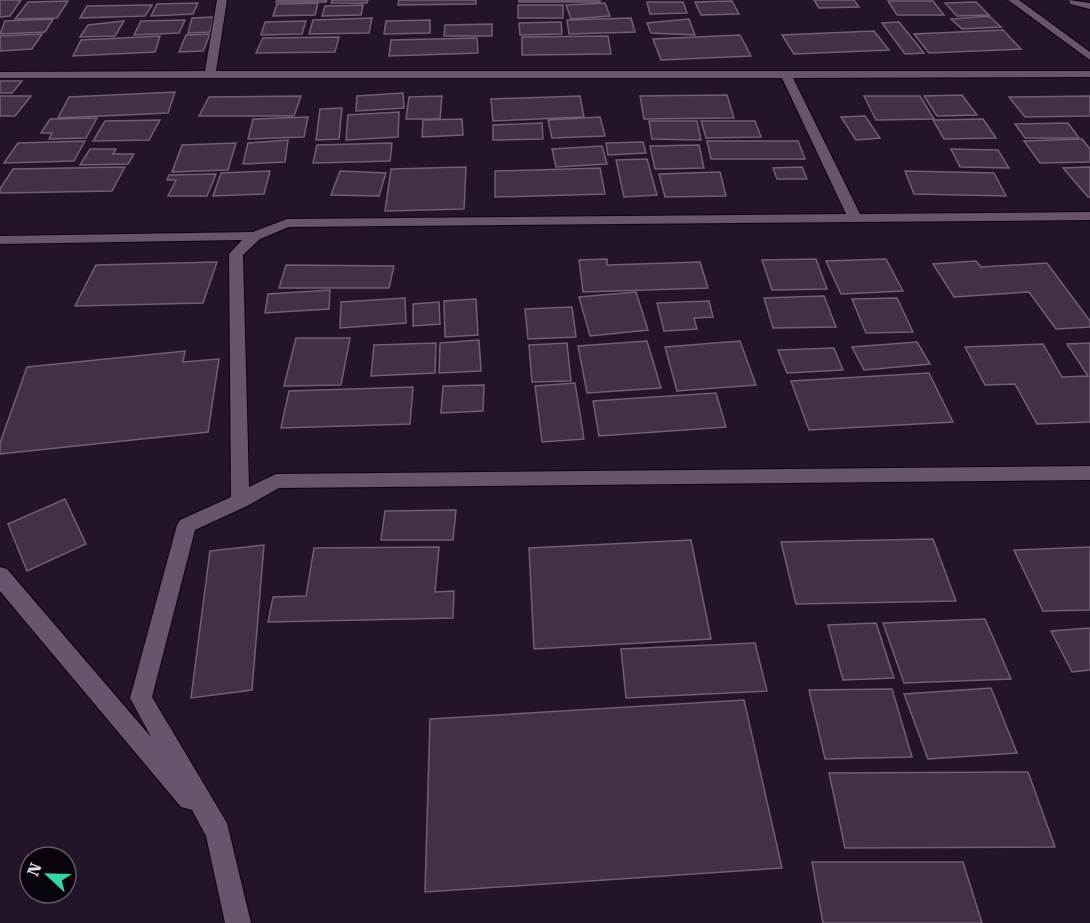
<svg xmlns="http://www.w3.org/2000/svg" width="1090" height="923" viewBox="0 0 1090 923" font-family="'Roboto Serif',serif">
  <style>
    .building { fill: #423047; stroke: #725e78; stroke-width: 1.5 }
    .lines { fill: none; stroke-linecap: round; stroke-linejoin: round }
    .street-casing { stroke: #0d0211; stroke-width: 2 }
    .street { fill: #68546d; fill-rule: evenodd }
  </style>
  <rect width="100%" height="100%" fill="#241429"/>
  <!-- building -->
  <g class="building">
    <polygon points="0,0 21,0 10,16 0,17"/>
    <polygon points="277,0 327,0 326,2 276,2"/>
    <polygon points="332,0 368,0 367,3 331,3"/>
    <polygon points="399,0 476,0 476,4 398,5"/>
    <rect x="519" y="0" width="81" height="2"/>
    <polygon points="814,0 854,0 859,7 819,8"/>
    <polygon points="68,1 57,18 15,19 28,2"/>
    <polygon points="732,1 739,14 701,15 695,2"/>
    <polygon points="888,1 933,1 944,15 897,15"/>
    <polygon points="647,2 683,2 687,13 650,14"/>
    <polygon points="976,2 989,15 957,16 945,3"/>
    <polygon points="198,3 193,14 151,16 157,4"/>
    <polygon points="318,3 315,15 273,16 277,4"/>
    <polygon points="605,3 610,16 571,19 566,5"/>
    <polygon points="152,5 145,16 80,18 87,6"/>
    <polygon points="363,5 361,15 322,16 325,6"/>
    <rect x="518" y="5" width="45" height="13"/>
    <polygon points="989,16 1001,27 962,29 951,19"/>
    <polygon points="214,17 210,32 188,33 192,18"/>
    <polygon points="372,18 369,33 309,34 313,20"/>
    <polygon points="631,18 635,32 569,34 567,20"/>
    <polygon points="53,19 45,32 0,34 5,21"/>
    <polygon points="689,19 695,35 651,33 647,23"/>
    <polygon points="185,20 179,33 134,35 141,21"/>
    <polygon points="430,20 430,33 384,34 386,21"/>
    <polygon points="124,21 115,36 80,37 88,25"/>
    <polygon points="306,21 302,34 261,35 265,22"/>
    <polygon points="561,22 562,34 520,35 519,23"/>
    <polygon points="899,22 924,53 905,54 882,23"/>
    <polygon points="492,24 492,36 444,36 445,25"/>
    <polygon points="1003,30 1021,49 929,53 914,34"/>
    <polygon points="874,31 889,50 794,54 782,35"/>
    <polygon points="42,34 32,49 0,51 0,36"/>
    <polygon points="210,34 203,51 179,52 186,35"/>
    <polygon points="740,35 751,56 661,60 653,39"/>
    <polygon points="160,36 155,52 73,56 81,40"/>
    <polygon points="608,36 611,54 522,55 522,37"/>
    <polygon points="339,37 335,52 256,53 263,38"/>
    <polygon points="477,38 478,53 389,56 391,40"/>
    <polygon points="0,81 22,81 12,93 0,93"/>
    <polygon points="175,92 168,113 58,118 69,97"/>
    <polygon points="403,93 404,108 356,111 357,96"/>
    <polygon points="727,95 734,118 644,119 640,96"/>
    <polygon points="962,95 977,115 937,116 924,96"/>
    <polygon points="0,96 31,96 15,116 0,116"/>
    <polygon points="301,96 294,116 199,116 209,97"/>
    <polygon points="442,96 440,119 406,119 409,97"/>
    <polygon points="580,96 584,117 493,121 491,99"/>
    <polygon points="864,96 920,96 934,119 876,120"/>
    <polygon points="1090,96 1090,116 1025,117 1009,97"/>
    <polygon points="342,108 339,139 316,140 320,109"/>
    <polygon points="399,112 398,137 346,140 348,115"/>
    <polygon points="865,116 880,138 856,140 841,117"/>
    <polygon points="308,117 304,137 248,139 253,119"/>
    <polygon points="600,117 605,136 552,138 548,120"/>
    <polygon points="97,118 86,138 49,139 52,133 41,133 50,119"/>
    <polygon points="462,119 463,135 422,137 423,120"/>
    <polygon points="983,119 996,138 944,139 933,120"/>
    <polygon points="160,120 149,140 93,141 105,121"/>
    <polygon points="649,121 697,121 701,140 652,139"/>
    <polygon points="701,121 755,121 761,137 706,138"/>
    <polygon points="542,123 543,139 493,140 493,125"/>
    <polygon points="1068,123 1079,138 1025,138 1015,124"/>
    <polygon points="1082,139 1090,149 1090,162 1040,163 1024,141"/>
    <polygon points="288,140 285,162 243,164 248,143"/>
    <polygon points="85,141 74,161 4,163 18,143"/>
    <polygon points="707,141 798,141 805,159 711,159"/>
    <polygon points="643,142 646,153 608,155 606,143"/>
    <polygon points="236,143 228,170 172,172 182,145"/>
    <polygon points="392,143 390,161 313,163 317,145"/>
    <polygon points="699,145 704,168 655,169 650,146"/>
    <polygon points="602,146 607,164 556,167 552,149"/>
    <polygon points="90,149 116,149 113,154 134,154 128,164 80,165"/>
    <polygon points="951,149 998,150 1009,168 960,167"/>
    <polygon points="647,159 657,195 624,197 616,160"/>
    <polygon points="125,167 112,191 0,193 0,189 13,169"/>
    <polygon points="466,167 464,209 385,211 391,169"/>
    <polygon points="802,167 807,179 777,179 773,168"/>
    <polygon points="1090,167 1090,197 1088,197 1063,168"/>
    <polygon points="600,168 605,194 495,197 495,171"/>
    <polygon points="270,171 264,194 213,196 221,173"/>
    <polygon points="340,171 386,173 379,196 331,195"/>
    <polygon points="905,171 994,173 1006,196 914,194"/>
    <polygon points="720,172 726,196 665,197 659,174"/>
    <polygon points="216,174 207,196 168,196 176,180 167,180 169,175"/>
    <polygon points="607,259 607,265 700,262 708,288 583,292 579,260"/>
    <polygon points="816,259 827,289 772,290 762,260"/>
    <polygon points="886,259 903,291 841,294 826,261"/>
    <polygon points="976,261 981,267 1047,263 1090,321 1090,327 1056,329 1029,292 954,297 933,264"/>
    <polygon points="217,262 203,303 75,306 96,265"/>
    <polygon points="286,265 394,266 389,288 279,288"/>
    <polygon points="330,290 329,309 265,313 268,294"/>
    <polygon points="636,292 648,330 590,336 579,297"/>
    <polygon points="824,296 836,327 773,328 764,298"/>
    <polygon points="405,298 406,323 340,328 341,302"/>
    <polygon points="897,298 913,332 866,333 852,299"/>
    <polygon points="476,299 478,335 445,337 444,301"/>
    <polygon points="709,301 713,317 694,318 697,329 664,331 657,303"/>
    <polygon points="439,302 440,324 413,326 413,304"/>
    <polygon points="572,307 576,337 528,339 525,309"/>
    <polygon points="296,338 350,338 341,385 284,386"/>
    <polygon points="479,340 481,371 439,373 440,343"/>
    <polygon points="647,341 661,388 587,393 578,346"/>
    <polygon points="740,341 756,385 677,391 665,347"/>
    <polygon points="917,342 930,364 864,370 852,347"/>
    <polygon points="436,343 435,373 371,376 374,345"/>
    <polygon points="567,343 571,381 532,382 529,345"/>
    <polygon points="1090,343 1090,422 1037,424 1015,384 985,385 965,347 1043,344 1062,377 1088,376 1067,344"/>
    <polygon points="834,348 843,370 787,373 778,350"/>
    <polygon points="185,351 183,362 219,359 208,432 0,454 0,443 27,367"/>
    <polygon points="929,373 953,422 809,430 791,381"/>
    <polygon points="575,383 584,439 542,442 535,386"/>
    <polygon points="484,385 483,411 441,413 443,386"/>
    <polygon points="413,387 410,424 281,428 289,391"/>
    <polygon points="716,393 726,427 599,436 593,401"/>
    <polygon points="65,499 86,544 27,571 8,524"/>
    <polygon points="456,510 453,540 381,540 385,511"/>
    <polygon points="933,539 956,601 796,604 781,542"/>
    <polygon points="691,540 711,639 534,649 529,548"/>
    <polygon points="264,545 252,690 191,698 210,551"/>
    <polygon points="439,547 435,592 454,591 453,618 268,622 273,597 306,596 314,548"/>
    <polygon points="1090,547 1090,610 1043,611 1014,550"/>
    <polygon points="985,619 1011,679 904,683 883,623"/>
    <polygon points="876,623 894,678 843,680 828,625"/>
    <polygon points="1090,628 1090,670 1072,672 1051,631"/>
    <polygon points="755,643 767,691 626,698 621,649"/>
    <polygon points="991,688 1017,753 928,759 904,694"/>
    <polygon points="892,689 912,757 825,759 809,690"/>
    <polygon points="744,700 782,868 425,892 430,719"/>
    <polygon points="1028,772 1055,847 845,848 829,773"/>
    <polygon points="812,862 963,862 982,923 823,923"/>
  </g>
  <g class="lines">
    <defs>
      <g id="street">
        <polygon points="217,0 227,0 216,71 1090,71 1090,77 793,78 860,214 1090,212 1090,220 289,227 260,239 243,255 249,487 276,474 1090,466 1090,480 279,488 247,506 195,530 152,697 227,823 251,923 225,923 206,836 192,810 181,807 4,596 0,591 0,567 7,569 151,737 130,698 177,525 180,520 231,497 229,254 242,240 0,244 0,236 253,232 287,219 846,214 782,78 0,78 0,72 205,71"/>
        <polygon points="1008,0 1019,0 1090,52 1090,60"/>
        <polygon points="1069,0 1090,3 1090,9 1070,4"/>
      </g>
    </defs>
    <!-- street casing -->
    <use href="#street" class="street-casing"/>
    <!-- street -->
    <use href="#street" class="street"/>
  </g>
  <!-- north arrow -->
  <g transform="translate(48 875) rotate(292)"><circle r="28" fill="#09040b" stroke="#615a63" stroke-width="1.5"/>
  <path d="M0-4.5L10 22L0 15L-10 22Z" fill="#35d4a7"/>
  <text y="-9" font-size="16" font-weight="bold" text-anchor="middle" fill="#e5dae8">N</text>
  </g>
</svg>
